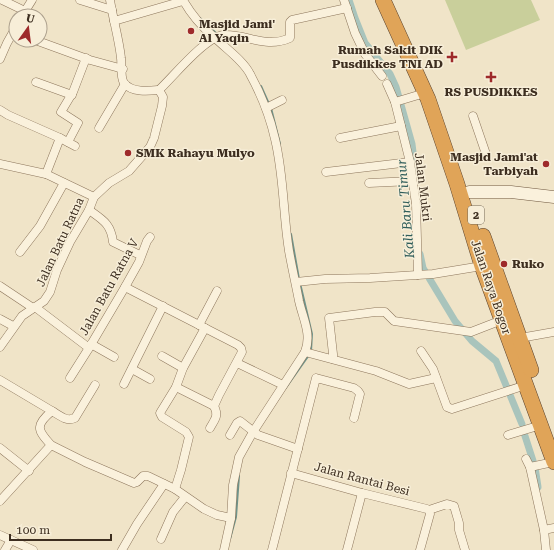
<svg xmlns="http://www.w3.org/2000/svg" width="554" height="550" viewBox="0 0 554 550" font-family="'Roboto Serif',serif">
  <style>
    .green { fill: #c9cf9b }
    .lines { fill: none; stroke-linecap: round; stroke-linejoin: round }
    .stream { stroke: #6f938a; stroke-width: 2 }
    .canal { stroke: #a9c4bc; stroke-width: 7 }
    .street-casing { stroke: #8d765c; stroke-width: 9 }
    .secondary-casing { stroke: #6f573f; stroke-width: 13 }
    .highway-casing { stroke: #5b4430; stroke-width: 16 }
    .street { stroke: #faf1dc; stroke-width: 8 }
    .secondary { stroke: #faf1dc; stroke-width: 12 }
    .highway { stroke: #e0a458; stroke-width: 15 }
    .poi-dot { fill: #9e2a2b; stroke: #f7eed8; stroke-width: 1.5 }
    .labels { text-anchor: middle; stroke-width: 3; stroke-linejoin: round; paint-order: stroke }
    .shield { fill: #f7eed8; stroke: #756857; stroke-width: 1 }
    .shield-label { font-size: 11px; font-weight: bold; fill: #3d2e20 }
    .poi-label { font-size: 12px; font-weight: bold; fill: #3d2e20; stroke: #f7eed8; text-anchor: start }
    .street-label { font-size: 12px; fill: #3d2e20; stroke: #f7eed8 }
    .water-label { font-size: 13px; font-style: italic; fill: #2f5d5a; stroke: #f7eed8 }
  </style>
  <rect width="100%" height="100%" fill="#f0e4c8"/>
  <!-- green -->
  <polygon class="green" points="445,0 531,0 540,20 466,50"/>
  <g class="lines">
    <!-- stream -->
    <g class="stream">
      <polyline points="200,18 217,34"/>
      <polyline points="261,86 269,104"/>
      <polyline points="271,108 280,144"/>
      <polyline points="291,234 299,279"/>
      <polyline points="300,283 312,334 311,351"/>
      <polyline points="285,389 309,355"/>
      <polyline points="230,539 236,517 239,476"/>
    </g>
    <!-- canal -->
    <g class="canal">
      <polyline points="349,0 355,18 365,43 390,74 396,87 412,144 416,178"/>
      <polyline points="420,254 423,268 455,321 472,341 496,361 522,424"/>
      <polyline points="525,436 535,467 538,487"/>
    </g>
    <defs>
      <g id="street">
        <polyline points="2,0 25,11"/>
        <polyline points="80,0 112,10"/>
        <path d="M110,0C113,19 119,39 121,58C122,65 120,77 124,83C132,93 149,91 159,90"/>
        <path d="M183,0C191,14 202,27 214,37C225,48 243,60 250,74C261,94 270,117 275,139C284,176 283,214 289,251C292,268 296,285 299,301C303,319 312,334 305,352L253,432L239,457L233,485L231,518L224,550"/>
        <polyline points="344,0 355,33 365,54 382,76"/>
        <polyline points="22,16 32,0"/>
        <polyline points="114,21 183,1"/>
        <polyline points="35,40 90,60 123,69"/>
        <polyline points="0,59 7,43 16,27"/>
        <polyline points="36,82 72,95"/>
        <polyline points="387,84 395,102 410,162 416,204 418,275"/>
        <path d="M159,90C173,77 206,36 224,35C248,34 265,49 290,38V22L292,20L347,8"/>
        <polyline points="395,102 425,93"/>
        <polyline points="266,108 282,100"/>
        <polyline points="0,110 8,115 60,138 75,146"/>
        <polyline points="473,116 486,154"/>
        <polyline points="99,128 125,84"/>
        <polyline points="340,138 401,126"/>
        <polyline points="68,142 78,123 61,112 73,92 86,58"/>
        <polyline points="0,164 46,174 94,197"/>
        <polyline points="326,172 410,162"/>
        <polyline points="46,174 60,138"/>
        <polyline points="369,183 412,181"/>
        <path d="M89,210C103,220 111,224 113,242L140,255"/>
        <polyline points="20,252 40,226 64,183"/>
        <polyline points="296,282 325,279 370,278 433,274 482,266"/>
        <polyline points="0,286 33,308"/>
        <polyline points="125,287 238,345 241,348 242,352 219,395 214,406 176,387"/>
        <polyline points="35,307 89,348"/>
        <polyline points="0,319 13,326"/>
        <polyline points="199,325 217,291"/>
        <polyline points="520,338 554,332"/>
        <polyline points="91,344 114,357"/>
        <polyline points="0,347 22,316 44,301 50,292 57,270 70,242 89,210 94,197 109,183 129,171 150,147 154,138 162,106 163,97 159,90"/>
        <polyline points="421,351 433,369 447,407 452,409 526,385"/>
        <polyline points="305,352 376,371 409,384 436,378"/>
        <polyline points="162,356 183,368"/>
        <polyline points="333,359 333,354 329,318 375,312 385,312 394,321 471,332 502,320"/>
        <polyline points="237,363 283,385"/>
        <polyline points="132,369 150,379"/>
        <polyline points="70,378 89,348 125,287 139,262 147,241 150,237"/>
        <path d="M0,380L52,411C35,425 37,430 51,445L0,501"/>
        <polyline points="124,384 163,306"/>
        <path d="M52,411C59,415 66,422 75,418L95,385"/>
        <path d="M210,428C215,419 219,416 214,406"/>
        <polyline points="230,435 237,423 240,421 258,435 298,449"/>
        <polyline points="508,435 541,425"/>
        <polyline points="51,445 85,462 134,483 137,482 143,476 148,476 175,489 204,509 217,515 231,518"/>
        <polyline points="0,448 29,471"/>
        <polyline points="526,459 530,467 544,530 546,550"/>
        <polyline points="530,467 554,462"/>
        <polyline points="291,473 362,493 427,509 429,511 430,514 420,550"/>
        <polyline points="175,489 181,470 189,437 186,432 162,417 160,413 176,387 183,368 205,328"/>
        <polyline points="429,510 447,504 454,506 459,523 459,530 465,550"/>
        <polyline points="544,530 554,528"/>
        <polyline points="0,535 33,550"/>
        <polyline points="161,539 173,512 185,497"/>
        <polyline points="5,550 11,540"/>
        <polyline points="122,550 137,524 164,484"/>
        <polyline points="272,550 316,378 354,388 358,391 360,394 354,418"/>
        <polyline points="347,550 362,493"/>
      </g>
      <polyline id="secondary" points="469,192 511,192 554,197"/>
      <g id="highway">
        <polyline points="383,0 428,99 457,184 482,266 554,462"/>
        <polyline points="483,236 531,370"/>
      </g>
    </defs>
    <!-- street casing -->
    <use href="#street" class="street-casing"/>
    <!-- secondary casing -->
    <use href="#secondary" class="secondary-casing"/>
    <!-- highway casing -->
    <use href="#highway" class="highway-casing"/>
    <!-- street -->
    <use href="#street" class="street"/>
    <!-- secondary -->
    <use href="#secondary" class="secondary"/>
    <!-- highway -->
    <use href="#highway" class="highway"/>
  </g>
  <!-- markers -->
  <g class="poi-dot">
    <circle cx="191" cy="31" r="4"/>
    <path d="M450 51h4v4h4v4h-4v4h-4v-4h-4v-4h4z"/>
    <path d="M489 71h4v4h4v4h-4v4h-4v-4h-4v-4h4z"/>
    <circle cx="128" cy="153" r="4"/>
    <circle cx="546" cy="164" r="4"/>
    <circle cx="504" cy="264" r="4"/>
  </g>
  <g class="labels">
    <!-- shield labels -->
    <rect class="shield" x="468" y="206" width="16" height="18" rx="3"/>
    <g class="shield-label">
      <text x="476" y="219">2</text>
    </g>
    <!-- poi labels -->
    <g class="poi-label">
      <text x="199" y="28">Masjid Jami'<tspan x="199" dy="14">Al Yaqin</tspan></text>
      <text x="443" y="54" text-anchor="end">Rumah Sakit DIK<tspan x="443" dy="14">Pusdikkes TNI AD</tspan></text>
      <text x="491" y="96" text-anchor="middle">RS PUSDIKKES</text>
      <text x="136" y="157">SMK Rahayu Mulyo</text>
      <text x="538" y="161" text-anchor="end">Masjid Jami'at<tspan x="538" dy="14">Tarbiyah</tspan></text>
      <text x="512" y="268">Ruko</text>
    </g>
    <!-- street labels -->
    <g class="street-label">
      <text transform="translate(423 187) rotate(83)" y="4">Jalan Mukri</text>
      <text transform="translate(60 242) rotate(-65)" y="4">Jalan Batu Ratna</text>
      <text transform="translate(109 287) rotate(-61)" y="4">Jalan Batu Ratna V</text>
      <text transform="translate(491 287) rotate(71)" y="4">Jalan Raya Bogor</text>
      <text transform="translate(362 479) rotate(15)" y="4">Jalan Rantai Besi</text>
    </g>
    <!-- water labels -->
    <g class="water-label">
      <text transform="translate(405 209) rotate(-95)" y="5">Kali Baru Timur</text>
    </g>
  </g>
  <!-- north arrow -->
  <g transform="translate(28 28) rotate(14)"><circle r="19" fill="#f7eed8" stroke="#ada18e"/>
  <path d="M0-3L7 15L0 10L-7 15Z" fill="#9e2a2b"/>
  <text y="-6" font-size="11" font-weight="bold" text-anchor="middle" fill="#3d2e20">U</text>
  </g>
  <!-- scale -->
  <path d="M10 534v6h101v-6" fill="none" stroke="#3d2e20" stroke-width="2"/>
  <text x="16" y="534" font-size="12" fill="#3d2e20" stroke="#f7eed8" stroke-width="3" paint-order="stroke">100 m</text>
</svg>
